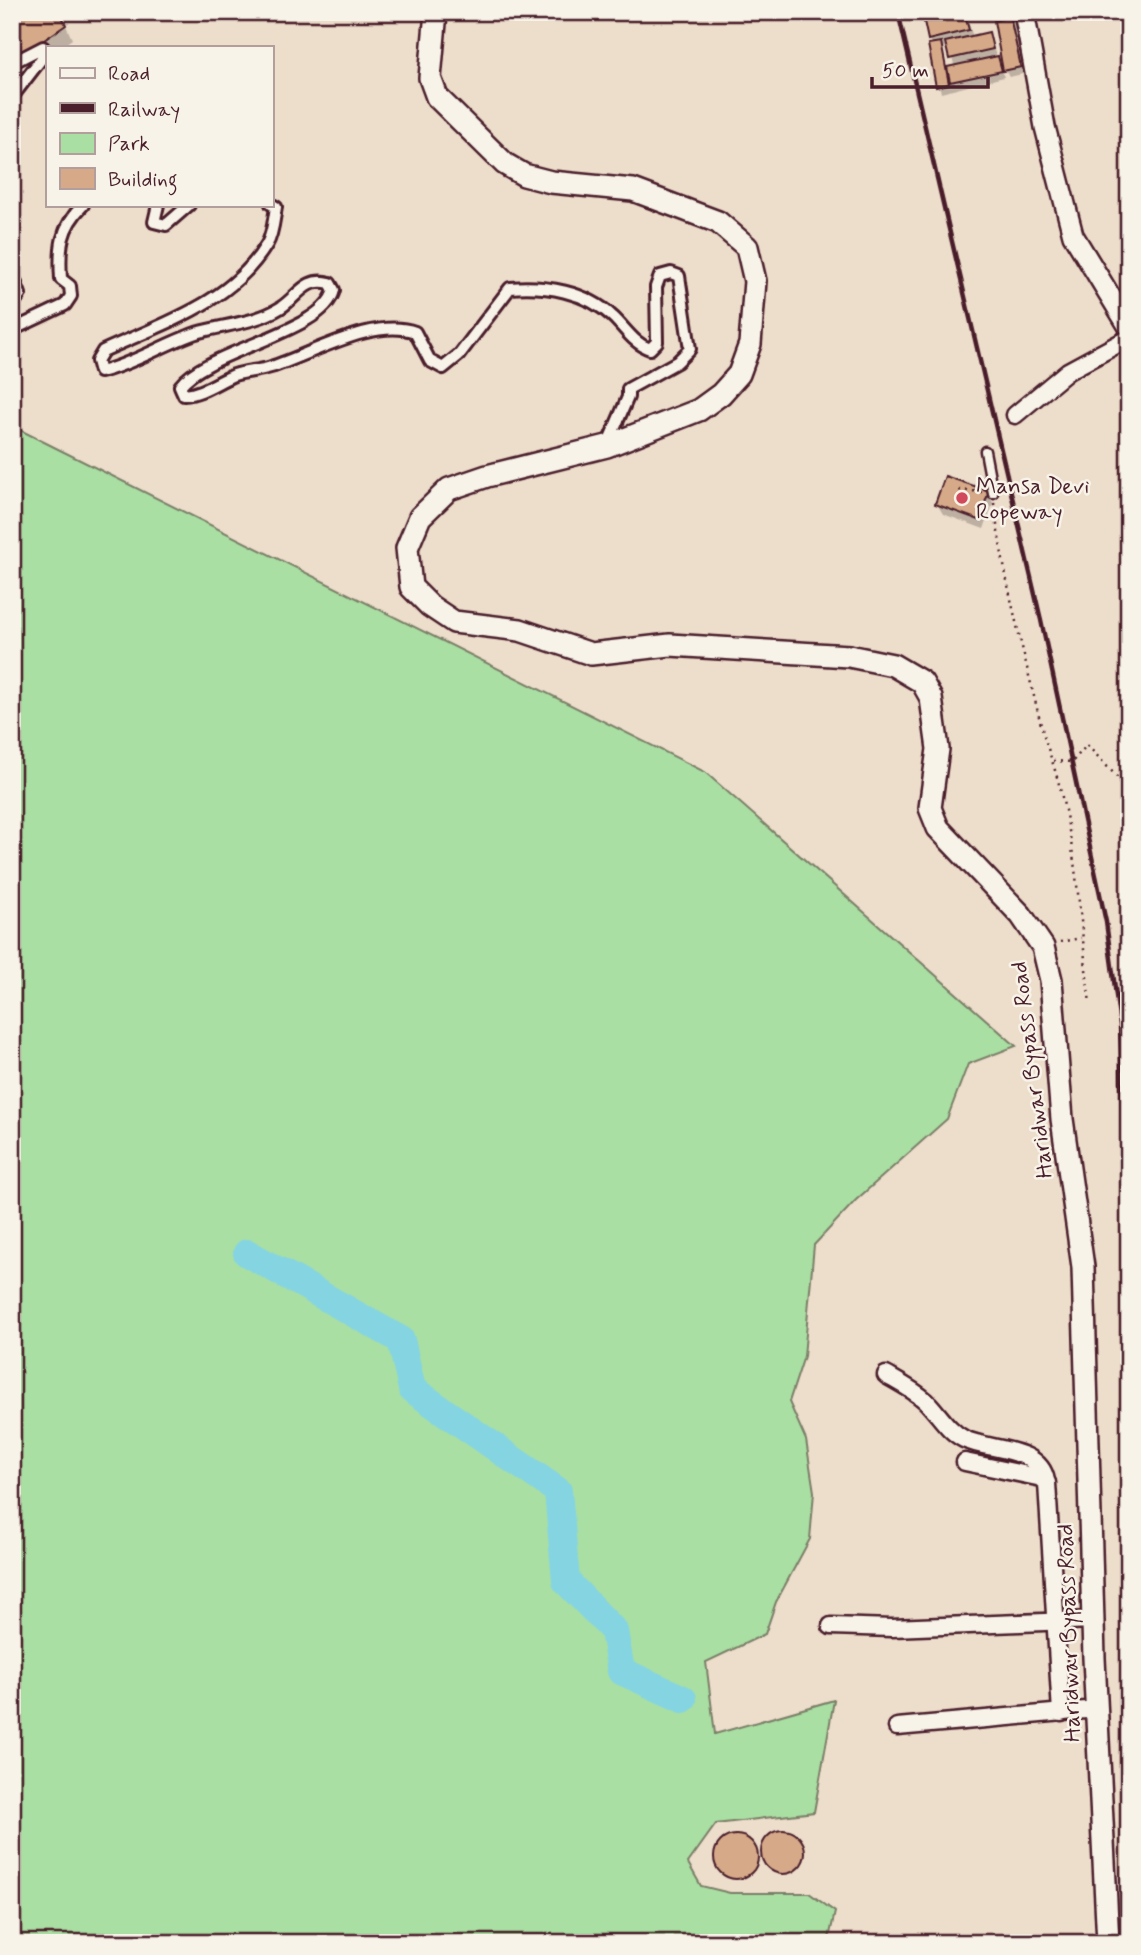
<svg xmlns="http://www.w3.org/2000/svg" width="1141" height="1955" viewBox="0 0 1141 1955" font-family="Mynerve,sans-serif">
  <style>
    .green { fill: #a9dfa3; stroke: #7a7f67; stroke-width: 2 }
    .shadow { fill: #0003; fill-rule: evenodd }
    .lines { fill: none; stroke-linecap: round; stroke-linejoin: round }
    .river { stroke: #85d4e2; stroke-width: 28 }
    .building { fill: #d6aa88; stroke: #4a1f2b; stroke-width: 2 }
    .service-casing { stroke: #4a1f2b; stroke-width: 13 }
    .pedestrian-casing { stroke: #4a1f2b; stroke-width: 16 }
    .minor-casing { stroke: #4a1f2b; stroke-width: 21 }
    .tertiary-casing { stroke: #4a1f2b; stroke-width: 24 }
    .secondary-casing { stroke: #4a1f2b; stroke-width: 26 }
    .path { stroke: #4a1f2b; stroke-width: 2.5; stroke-dasharray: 2 5; stroke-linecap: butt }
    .service { stroke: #f7f3e8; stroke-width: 8 }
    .pedestrian { stroke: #f7f3e8; stroke-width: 10 }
    .minor { stroke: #f7f3e8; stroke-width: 16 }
    .tertiary { stroke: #f7f3e8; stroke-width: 19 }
    .secondary { stroke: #f7f3e8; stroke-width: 21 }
    .rail { stroke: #4a1f2b; stroke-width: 4.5 }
    .poi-dot { fill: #d1495b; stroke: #f7f3e8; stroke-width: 2.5 }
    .labels { text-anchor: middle; stroke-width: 5; stroke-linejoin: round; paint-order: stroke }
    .poi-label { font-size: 23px; fill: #4a1f2b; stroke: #f7f3e8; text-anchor: start }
    .street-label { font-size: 23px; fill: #4a1f2b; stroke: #f7f3e8 }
  </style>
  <rect width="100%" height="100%" fill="#edddcb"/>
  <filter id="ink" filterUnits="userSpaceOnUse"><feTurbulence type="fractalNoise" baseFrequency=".0143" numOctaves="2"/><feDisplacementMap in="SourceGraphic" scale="14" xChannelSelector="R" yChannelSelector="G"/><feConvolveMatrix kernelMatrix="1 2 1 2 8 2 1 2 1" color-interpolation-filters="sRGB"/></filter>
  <g filter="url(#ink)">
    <!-- green -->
    <polygon class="green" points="12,426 705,772 1016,1046 968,1064 947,1119 856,1200 814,1245 804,1356 789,1402 806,1440 814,1492 810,1539 776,1602 765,1634 706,1662 715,1734 834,1700 814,1812 716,1824 688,1863 701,1886 730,1893 809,1893 835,1912 828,1943 12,1943"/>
    <!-- shadow -->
    <g class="shadow">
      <polygon points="12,12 64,21 72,39 61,47 47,47 31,68 25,64 12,74"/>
      <path d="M924,12H966L973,38L988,34L1004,77L941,93ZM948,46L955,67L947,69L942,48Z"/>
      <polygon points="993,12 1012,12 1023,74 1009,77 1005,70"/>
      <polygon points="988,493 993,503 984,529 943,514 937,504"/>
      <circle cx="784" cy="1854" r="21"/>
      <circle cx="737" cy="1859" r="21"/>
    </g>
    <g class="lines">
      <!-- river -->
      <polyline class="river" points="247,1253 401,1340 412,1389 558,1491 566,1581 614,1631 621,1671 683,1699"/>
    </g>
    <!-- building -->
    <g class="building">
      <polygon points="12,12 60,12 66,25 22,55 17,51 12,55"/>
      <polygon points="922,12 964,12 969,30 928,40"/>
      <polygon points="1010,17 1021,67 1003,71 994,21"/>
      <polygon points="989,32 993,49 949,59 945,42"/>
      <polygon points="941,42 949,84 936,87 928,44"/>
      <polygon points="998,56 1002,71 950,82 947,67"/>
      <polygon points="945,476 989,491 979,520 935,504"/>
      <circle cx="783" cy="1852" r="22"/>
      <circle cx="736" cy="1857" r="22"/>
    </g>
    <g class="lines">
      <defs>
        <polyline id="service" points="985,451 993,493"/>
        <g id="pedestrian">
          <polyline points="12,63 43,47 42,58 12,97"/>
          <path d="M271,204L276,207C274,218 273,234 267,244C232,303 162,324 103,351L97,361L100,372C133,364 164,344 196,333C223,325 256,323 280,308C298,297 305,276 330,283L334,290C324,333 208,349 180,386L184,395C202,394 217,382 234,375C246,371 259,371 271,367C312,354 374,317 415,332L430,361L443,368L459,355L510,288C545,285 586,291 613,317C625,328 634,344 650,349L657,342L656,287L660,276L671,273L679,276L690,349L677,362L628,389V397L608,443"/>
          <polyline points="158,205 154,222 166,225 189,205"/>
          <polyline points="12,273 20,294 12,305"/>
          <path d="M12,330L65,305L71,296L70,286L61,279C59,248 60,228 83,205"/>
        </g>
        <g id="minor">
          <polyline points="1015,415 1068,371 1129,338"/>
          <path d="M886,1375C900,1383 914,1390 926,1401C939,1414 948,1431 964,1439C989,1451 1040,1446 1046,1481"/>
          <polyline points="965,1462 1042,1478 1047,1483 1061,1713"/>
          <polyline points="831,1626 892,1628 1093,1620"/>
          <polyline points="897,1727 1097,1709"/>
        </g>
        <polyline id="tertiary" points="1024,12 1045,127 1073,235 1129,327"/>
        <polyline id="secondary" points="436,12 430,78 437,97 505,164 524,175 551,182 633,190 718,222 747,247 755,281 750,344 739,374 721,394 699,410 607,446 487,476 449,489 420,517 407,548 411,587 430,606 454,622 520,630 591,654 670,645 849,656 893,665 922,682 931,698 938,749 930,808 938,828 1021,915 1043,947 1051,980 1062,1119 1083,1267 1094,1658 1108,1943"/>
      </defs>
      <!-- service casing -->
      <use href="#service" class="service-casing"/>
      <!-- pedestrian casing -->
      <use href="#pedestrian" class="pedestrian-casing"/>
      <!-- minor casing -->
      <use href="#minor" class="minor-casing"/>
      <!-- tertiary casing -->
      <use href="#tertiary" class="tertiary-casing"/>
      <!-- secondary casing -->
      <use href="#secondary" class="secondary-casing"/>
      <!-- path -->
      <g class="path">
        <polyline points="959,490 983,492"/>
        <path d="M994,503C1003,576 1023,650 1040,721C1046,746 1056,769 1061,793C1078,862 1081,933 1090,1003"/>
        <polyline points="1053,761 1072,762 1087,745 1119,779 1129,836"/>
        <polyline points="1060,942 1081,938"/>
      </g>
      <!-- service -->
      <use href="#service" class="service"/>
      <!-- pedestrian -->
      <use href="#pedestrian" class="pedestrian"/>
      <!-- minor -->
      <use href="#minor" class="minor"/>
      <!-- tertiary -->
      <use href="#tertiary" class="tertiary"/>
      <!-- secondary -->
      <use href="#secondary" class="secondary"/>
      <!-- rail -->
      <polyline class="rail" points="898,12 1041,620 1106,922 1120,1025 1129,1331"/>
    </g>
  </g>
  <!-- markers -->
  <circle class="poi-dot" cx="962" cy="498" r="7"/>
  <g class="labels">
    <!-- poi labels -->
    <g class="poi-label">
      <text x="976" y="493">Mansa Devi<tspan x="976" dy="26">Ropeway</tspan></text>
    </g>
    <!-- street labels -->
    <g class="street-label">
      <text transform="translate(1031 1070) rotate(-97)" y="8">Haridwar Bypass Road</text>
      <text transform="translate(1068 1633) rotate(-92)" y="8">Haridwar Bypass Road</text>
    </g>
  </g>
  <!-- margin -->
  <rect width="1141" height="1955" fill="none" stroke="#f7f3e8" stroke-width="42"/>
  <rect x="21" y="21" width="1099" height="1913" fill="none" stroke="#4a1f2b" stroke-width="2.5" filter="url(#ink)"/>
  <!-- legend -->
  <rect x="46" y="46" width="228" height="161" fill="#f7f3e8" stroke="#b29e9c" stroke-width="2"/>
  <rect x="60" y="68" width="35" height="10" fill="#f7f3e8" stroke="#b29e9c" stroke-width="2"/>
  <text x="108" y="80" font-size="21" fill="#4a1f2b">Road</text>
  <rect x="60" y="103" width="35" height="10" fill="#4a1f2b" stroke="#b29e9c" stroke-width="2"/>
  <text x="108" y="116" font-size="21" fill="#4a1f2b">Railway</text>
  <rect x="60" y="133" width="35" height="21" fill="#a9dfa3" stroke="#b29e9c" stroke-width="2"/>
  <text x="108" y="150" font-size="21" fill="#4a1f2b">Park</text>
  <rect x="60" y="168" width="35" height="21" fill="#d6aa88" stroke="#b29e9c" stroke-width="2"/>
  <text x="108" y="186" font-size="21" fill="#4a1f2b">Building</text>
  <!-- scale -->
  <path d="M872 77v10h116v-10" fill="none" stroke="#4a1f2b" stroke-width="3.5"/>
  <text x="882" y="77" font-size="21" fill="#4a1f2b" stroke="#f7f3e8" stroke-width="5" paint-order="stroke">50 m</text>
</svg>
